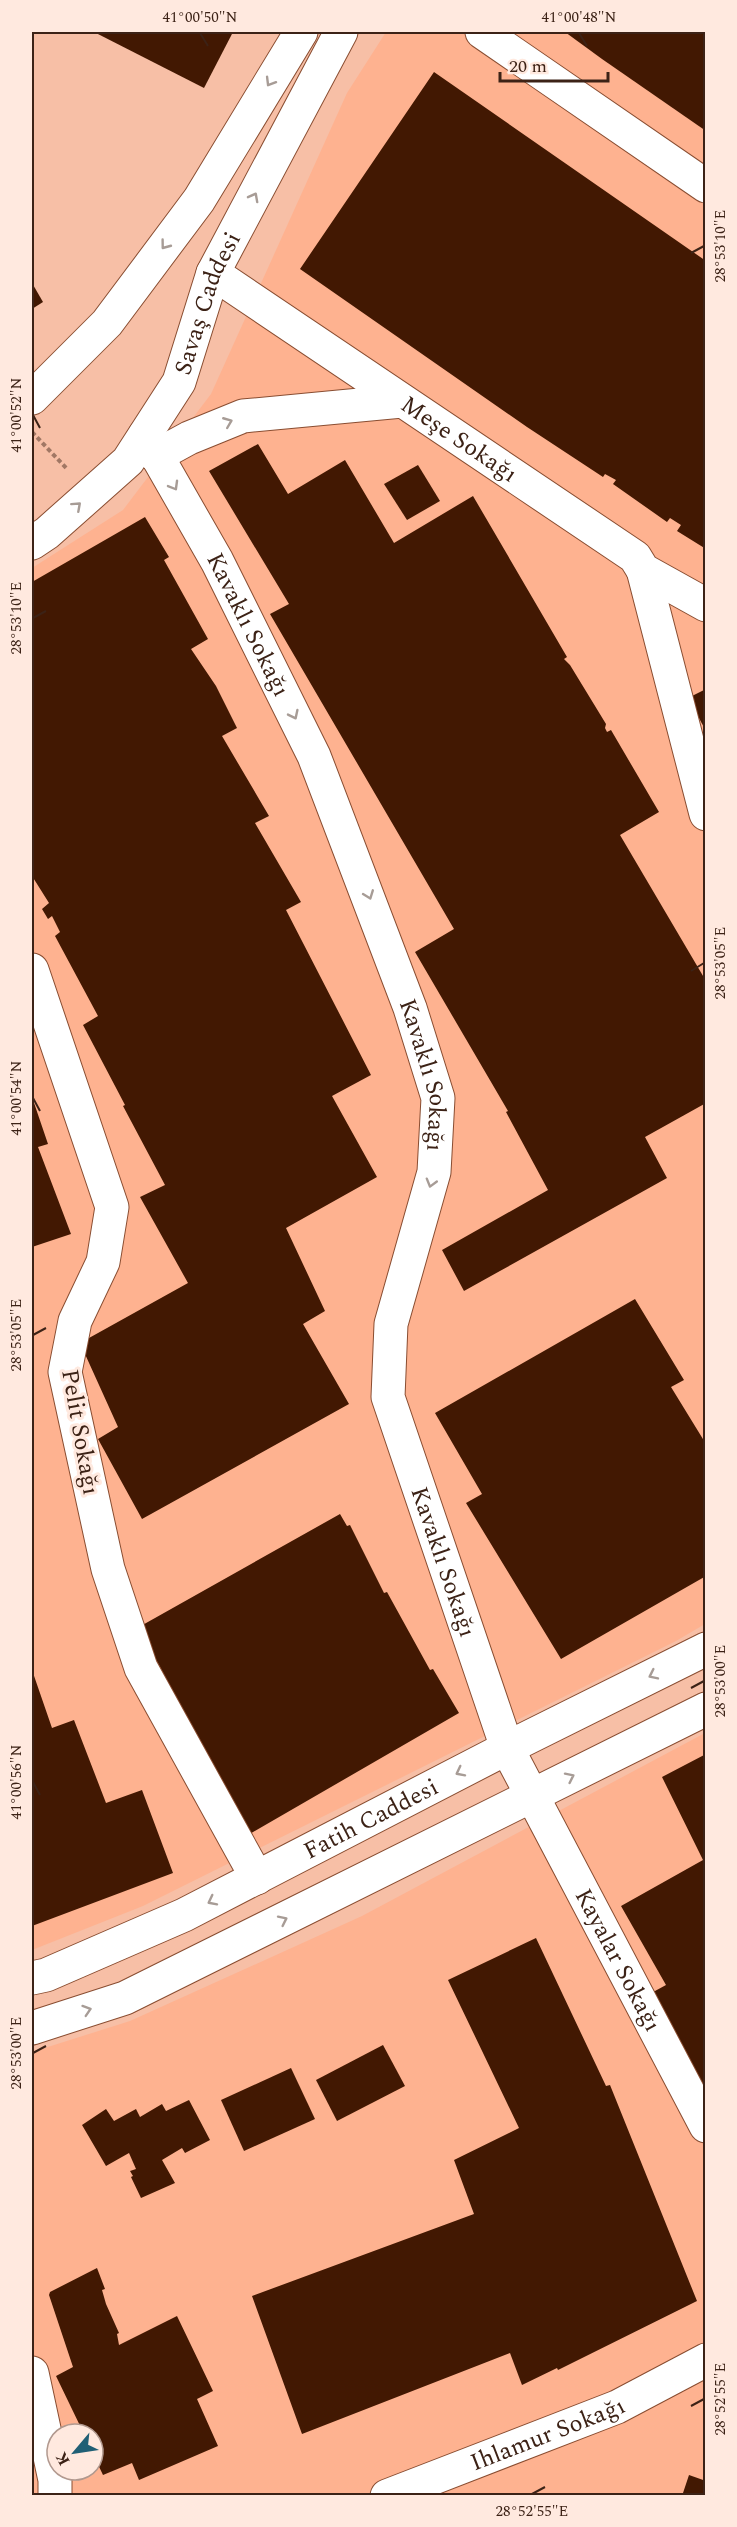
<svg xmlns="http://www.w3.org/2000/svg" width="737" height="2527" viewBox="0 0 737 2527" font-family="Spectral,serif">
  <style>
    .built { fill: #feb290; fill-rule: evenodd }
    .building { fill: #421802 }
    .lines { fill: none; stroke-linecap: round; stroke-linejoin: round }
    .minor-casing { stroke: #894d31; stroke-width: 35 }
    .major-casing { stroke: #894d31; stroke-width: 35 }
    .path { stroke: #a17764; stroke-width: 4; stroke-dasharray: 4.5 3; stroke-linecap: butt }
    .minor { stroke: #fff; stroke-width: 33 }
    .major { stroke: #fff; stroke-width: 33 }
    .oneway { stroke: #a79c96 }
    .ticks { fill: none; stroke: #3c2216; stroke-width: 2 }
    .labels { text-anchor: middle; stroke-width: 6; stroke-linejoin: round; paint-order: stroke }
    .street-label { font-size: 24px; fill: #3c2216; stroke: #ffe9df }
    .neatline { fill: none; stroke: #3c2216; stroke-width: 2 }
    .ticks-label { font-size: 15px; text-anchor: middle; fill: #3c2216 }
  </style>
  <rect width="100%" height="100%" fill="#f7bfa6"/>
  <!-- built -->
  <g class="built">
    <polygon points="386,32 705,32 705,1624 676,1641 143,1906 32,1950 32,568 123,510 211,394 347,93"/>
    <path d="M705,1733V2495H32V2052L130,2021L362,1916ZM57,2434H93V2470H57Z"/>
  </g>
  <!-- building -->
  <g class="building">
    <polygon points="94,32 233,32 204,88"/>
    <polygon points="565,32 706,32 706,131 602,59"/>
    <polygon points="434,72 706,261 706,549 677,531 681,525 670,518 667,522 613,484 616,480 605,474 603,477 527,427 300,269"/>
    <polygon points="32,283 43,302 32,309"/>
    <polygon points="258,444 288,494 345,460 394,543 473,496 567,657 564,659 570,665 606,724 605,728 607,732 611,730 659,812 620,835 706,981 706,1103 645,1137 667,1178 464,1291 442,1250 548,1190 506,1112 508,1111 415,952 454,929 270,614 289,604 209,471"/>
    <polygon points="418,465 440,501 407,520 384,484"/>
    <polygon points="145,517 169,557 164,560 208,639 191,649 216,686 237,728 222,736 269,816 255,823 301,902 286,910 371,1075 332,1096 377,1177 286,1228 325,1311 303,1324 349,1404 142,1519 98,1439 118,1427 80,1343 188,1283 140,1197 165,1185 123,1106 125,1105 83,1025 98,1016 55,936 60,932 52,916 48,919 42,909 49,903 32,876 32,846 34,844 32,841 32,582"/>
    <polygon points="706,689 706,731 688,698"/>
    <polygon points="32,1097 48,1144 38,1147 71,1234 32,1247"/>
    <polygon points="635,1299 684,1380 671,1387 706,1444 706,1576 561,1659 466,1503 482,1494 435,1413"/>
    <polygon points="340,1514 347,1526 350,1525 384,1593 387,1592 430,1670 433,1669 459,1713 248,1835 139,1627"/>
    <polygon points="32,1670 52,1728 74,1720 106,1803 142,1790 173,1873 32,1926"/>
    <polygon points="706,1754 706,2096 644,1997 666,1985 621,1906 703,1860 662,1777"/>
    <polygon points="536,1938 606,2086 610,2085 697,2301 558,2370 557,2368 522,2385 510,2353 302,2434 252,2296 474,2214 454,2160 519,2128 448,1980"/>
    <polygon points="383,2045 405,2086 337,2121 316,2080"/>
    <polygon points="291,2068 315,2119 244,2151 221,2100"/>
    <polygon points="189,2100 210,2140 185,2153 182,2148 162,2160 175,2183 141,2198 131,2177 133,2176 130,2171 136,2169 129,2153 106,2166 82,2125 106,2109 114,2121 136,2109 140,2117 162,2104 166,2111"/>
    <polygon points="97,2268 105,2289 102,2290 106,2304 119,2333 117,2334 119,2345 177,2316 213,2391 197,2399 218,2446 139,2480 132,2463 103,2475 93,2454 93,2434 84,2434 56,2376 73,2367 49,2295 50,2292"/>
    <polygon points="689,2475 706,2481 706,2496 682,2496"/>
  </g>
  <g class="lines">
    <defs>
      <g id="minor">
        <polyline points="482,32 706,186"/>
        <path id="s1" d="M213,273L635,557L643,570L706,605"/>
        <polyline points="32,398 107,323 199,200 301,32"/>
        <path id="s2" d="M145,435L217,561L314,756L410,1008L438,1098L434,1172L391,1324L388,1397L507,1748L706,2126"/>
        <polyline points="156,456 189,438 243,416 402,401"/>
        <path id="s3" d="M32,543L47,533L128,461L179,382L213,273L341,32"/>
        <polyline points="643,570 706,814"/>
        <polyline points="32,970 112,1207 103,1262 75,1321 65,1372 108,1569 141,1668 257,1878"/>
        <polyline points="32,2373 55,2480 55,2496"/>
        <path id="s4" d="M387,2496L617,2407L706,2360"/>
      </g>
      <g id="major">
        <path id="s5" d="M32,1978L46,1975L184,1915L507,1748L706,1649"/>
        <polyline points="32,2028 125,1998 706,1709"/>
      </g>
    </defs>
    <!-- minor casing -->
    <use href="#minor" class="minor-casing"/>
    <!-- major casing -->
    <use href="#major" class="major-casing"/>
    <!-- path -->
    <polyline class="path" points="32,432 68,470"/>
    <!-- minor -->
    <use href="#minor" class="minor"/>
    <!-- major -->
    <use href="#major" class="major"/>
  </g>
  <!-- one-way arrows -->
  <defs><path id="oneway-chevron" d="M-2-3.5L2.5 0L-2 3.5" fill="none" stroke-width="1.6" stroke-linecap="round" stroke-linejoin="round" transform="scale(1.5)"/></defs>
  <g class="oneway">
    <use href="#oneway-chevron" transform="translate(270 82) rotate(121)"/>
    <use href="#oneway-chevron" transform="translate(254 197) rotate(-62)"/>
    <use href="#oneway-chevron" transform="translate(165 245) rotate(127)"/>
    <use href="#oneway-chevron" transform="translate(228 422) rotate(-22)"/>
    <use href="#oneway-chevron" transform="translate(174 486) rotate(60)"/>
    <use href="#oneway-chevron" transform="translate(77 506) rotate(-42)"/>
    <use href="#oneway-chevron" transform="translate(294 715) rotate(64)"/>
    <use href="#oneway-chevron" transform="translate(369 895) rotate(69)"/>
    <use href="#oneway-chevron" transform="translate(431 1183) rotate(106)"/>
    <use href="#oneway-chevron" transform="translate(653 1675) rotate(154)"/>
    <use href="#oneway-chevron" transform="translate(460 1772) rotate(153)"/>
    <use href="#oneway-chevron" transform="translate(570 1777) rotate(-26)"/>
    <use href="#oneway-chevron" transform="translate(212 1901) rotate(153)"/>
    <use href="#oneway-chevron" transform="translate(283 1920) rotate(-26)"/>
    <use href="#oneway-chevron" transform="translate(87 2010) rotate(-18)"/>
  </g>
  <!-- ticks -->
  <path class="ticks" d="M200,33L208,46M579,33L587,46M691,253L704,246M33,415L40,428M33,618L46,611M691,971L704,963M33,1098L40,1111M33,1335L46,1328M691,1688L704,1681M33,1782L40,1795M33,2053L46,2046M691,2406L704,2399M532,2494L545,2487"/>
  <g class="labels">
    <!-- street labels -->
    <g class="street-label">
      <text dy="8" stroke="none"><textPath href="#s3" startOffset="304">Savaş Caddesi</textPath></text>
      <text dy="8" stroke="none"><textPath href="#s1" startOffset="297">Meşe Sokağı</textPath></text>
      <text dy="8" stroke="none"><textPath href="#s2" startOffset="216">Kavaklı Sokağı</textPath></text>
      <text dy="8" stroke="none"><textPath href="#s2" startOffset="702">Kavaklı Sokağı</textPath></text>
      <text transform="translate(81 1432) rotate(80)" y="8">Pelit Sokağı</text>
      <text dy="8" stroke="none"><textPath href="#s2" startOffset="1206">Kavaklı Sokağı</textPath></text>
      <text dy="8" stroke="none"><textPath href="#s5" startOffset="375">Fatih Caddesi</textPath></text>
      <text dy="8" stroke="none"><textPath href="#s2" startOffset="1642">Kayalar Sokağı</textPath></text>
      <text dy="8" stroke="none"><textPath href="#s4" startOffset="172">Ihlamur Sokağı</textPath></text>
    </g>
  </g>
  <!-- border -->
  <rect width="737" height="2527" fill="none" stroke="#ffe9df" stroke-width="66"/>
  <!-- north arrow -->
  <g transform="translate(75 2452) rotate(241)"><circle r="28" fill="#ffe9df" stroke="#b1998f" stroke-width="1.5"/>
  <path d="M0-4.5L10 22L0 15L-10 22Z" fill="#205f75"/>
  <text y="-9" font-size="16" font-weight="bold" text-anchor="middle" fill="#3c2216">K</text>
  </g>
  <!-- scale -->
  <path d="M500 72v9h108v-9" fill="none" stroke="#3c2216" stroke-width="3"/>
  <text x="509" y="72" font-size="18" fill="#3c2216" stroke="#ffe9df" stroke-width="4.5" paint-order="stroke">20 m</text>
  <rect x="33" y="33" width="671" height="2461" class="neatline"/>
  <g class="ticks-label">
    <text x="200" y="22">41°00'50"N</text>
    <text x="579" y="22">41°00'48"N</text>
    <text transform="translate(720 246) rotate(-90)" y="5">28°53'10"E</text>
    <text transform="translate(16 415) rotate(-90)" y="5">41°00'52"N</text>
    <text transform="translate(16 618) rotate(-90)" y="5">28°53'10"E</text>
    <text transform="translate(720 963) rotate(-90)" y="5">28°53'05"E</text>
    <text transform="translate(16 1098) rotate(-90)" y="5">41°00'54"N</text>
    <text transform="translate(16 1335) rotate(-90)" y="5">28°53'05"E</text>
    <text transform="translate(720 1681) rotate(-90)" y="5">28°53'00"E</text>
    <text transform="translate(16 1782) rotate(-90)" y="5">41°00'56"N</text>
    <text transform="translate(16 2053) rotate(-90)" y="5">28°53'00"E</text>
    <text transform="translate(720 2399) rotate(-90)" y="5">28°52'55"E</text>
    <text x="532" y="2516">28°52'55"E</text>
  </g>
</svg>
